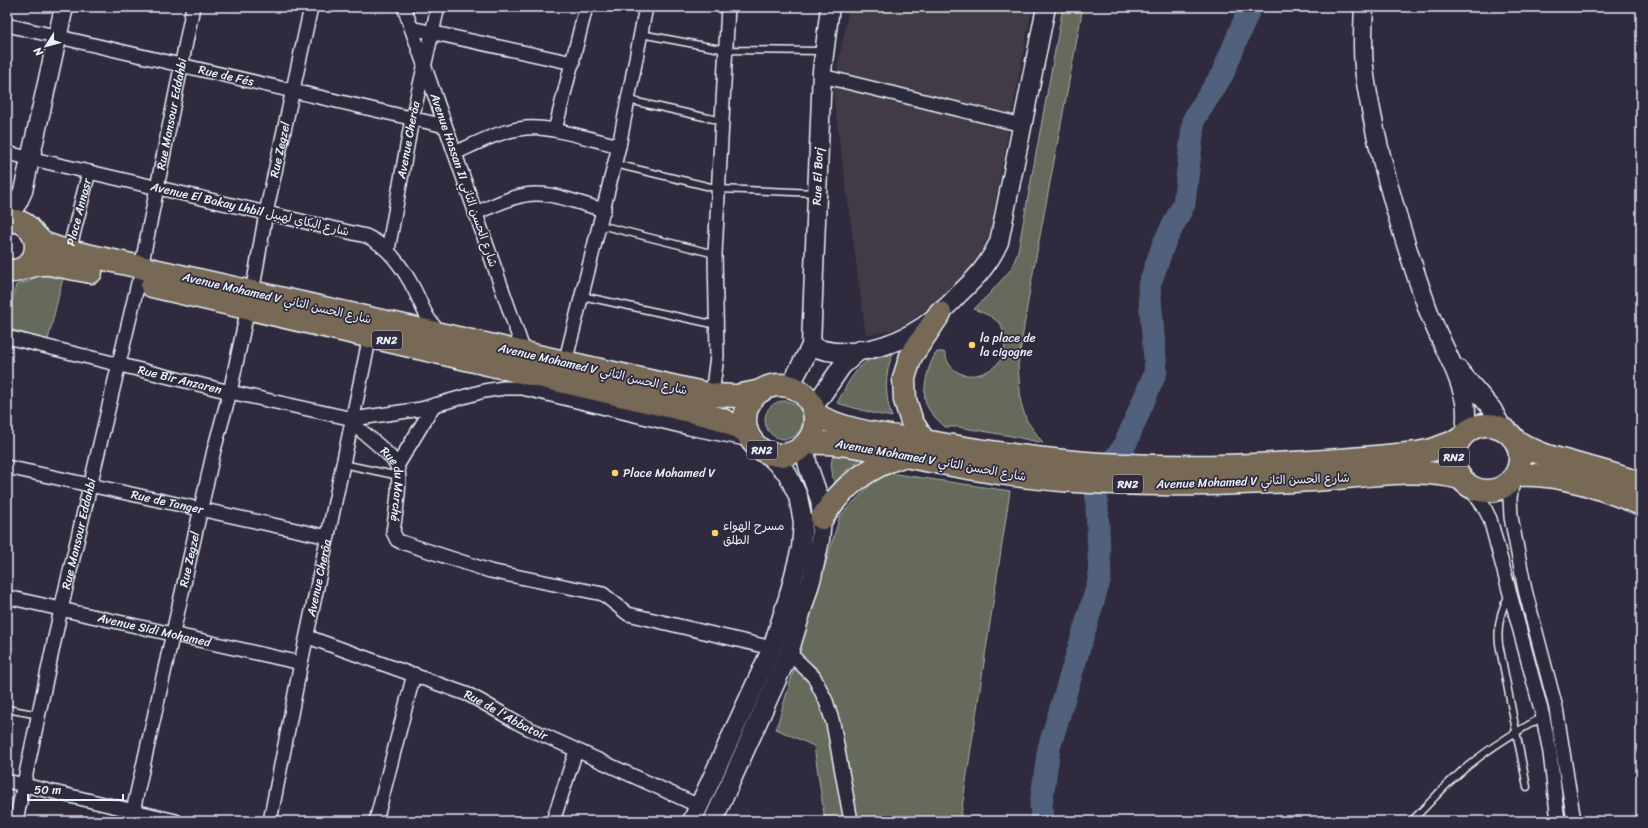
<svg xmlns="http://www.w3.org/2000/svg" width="1648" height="828" viewBox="0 0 1648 828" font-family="Sriracha,'Playpen Sans Arabic',sans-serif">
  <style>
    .built { fill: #433a47 }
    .green { fill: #656a5c; stroke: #a6aeaa }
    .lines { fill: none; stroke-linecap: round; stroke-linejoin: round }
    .river { stroke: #51617b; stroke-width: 23 }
    .lane-casing { stroke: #e8f1f8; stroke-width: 9 }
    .street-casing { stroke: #e8f1f8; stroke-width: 16 }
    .secondary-casing { stroke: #e8f1f8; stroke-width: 21 }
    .highway-casing { stroke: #e8f1f8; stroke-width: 25 }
    .lane { stroke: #2f2a3d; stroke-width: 6 }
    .street { stroke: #2f2a3d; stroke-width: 13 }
    .secondary { stroke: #2f2a3d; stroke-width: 18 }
    .highway { stroke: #776954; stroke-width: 22 }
    .poi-dot { fill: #ffd166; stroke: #2f2a3d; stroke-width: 1.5 }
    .labels { text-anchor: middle; stroke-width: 3.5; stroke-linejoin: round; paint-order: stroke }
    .shield { fill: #2f2a3d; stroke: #b0b5c0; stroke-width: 1 }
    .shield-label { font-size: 11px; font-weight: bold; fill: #e8f1f8 }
    .street-label { font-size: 12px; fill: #e8f1f8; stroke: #2f2a3d }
    .poi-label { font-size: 12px; fill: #e8f1f8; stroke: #2f2a3d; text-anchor: start }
  </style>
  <rect width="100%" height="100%" fill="#2f2a3d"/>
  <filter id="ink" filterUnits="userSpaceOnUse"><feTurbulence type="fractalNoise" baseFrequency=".025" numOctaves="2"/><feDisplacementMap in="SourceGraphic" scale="8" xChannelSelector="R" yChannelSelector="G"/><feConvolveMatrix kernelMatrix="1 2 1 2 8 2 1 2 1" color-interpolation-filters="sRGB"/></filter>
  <g filter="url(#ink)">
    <!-- built -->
    <polygon class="built" points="849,7 1032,7 986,250 978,265 953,291 903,326 893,330 866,335 833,92"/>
    <!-- green -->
    <g class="green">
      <path d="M1063,7H1083L1030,289L1018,365L1021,404L1027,421L1043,443L1011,436L958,427H945C938,420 926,410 925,399C923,387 929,361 937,352H944C946,355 947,361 949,364C963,385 998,374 1004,352C1006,343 1003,332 1001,324L990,316L974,309L991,292L1012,268L1018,251Z"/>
      <polygon points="43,273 63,278 48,340 7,328 7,320 16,285 29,281"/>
      <path d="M893,354C884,373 885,398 892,417L872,413L837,403C845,389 856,364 872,359C879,357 886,357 893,354Z"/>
      <circle cx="784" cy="420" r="19"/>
      <polygon points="833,454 861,459 843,473 834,484 831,465"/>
      <polygon points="883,472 1010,491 960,821 825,821 814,746 776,729 840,516"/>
    </g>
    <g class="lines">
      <!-- river -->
      <polyline class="river" points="1042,821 1041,804 1049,748 1100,578 1096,482 1124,447 1156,371 1149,286 1164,243 1184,204 1194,119 1223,73 1250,7"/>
      <defs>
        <g id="lane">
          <polyline points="641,34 726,50 823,51"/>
          <polyline points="628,100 722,121"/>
          <polyline points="615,164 719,189 816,193"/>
          <polyline points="600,225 715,254"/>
          <polyline points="582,296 717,325"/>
          <polyline points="343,464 399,476"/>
          <path d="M1509,595C1500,611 1497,626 1499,644L1527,787"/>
          <polyline points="7,709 39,715"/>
          <path d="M1411,821C1426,808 1439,791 1454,778C1481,753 1511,734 1543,717"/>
        </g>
        <g id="street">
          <polyline points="404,7 524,352"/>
          <path id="s1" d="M7,25L445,126"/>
          <polyline points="411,28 573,63"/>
          <polyline points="822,76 1022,125"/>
          <polyline points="555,130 586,7"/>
          <path d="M7,153L366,236C389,246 404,269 415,291C423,307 427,322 441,333"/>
          <path d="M455,153C477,143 501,130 526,128C553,126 592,140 619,146"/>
          <path d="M475,213C494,206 517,193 538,194C558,194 584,205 604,210"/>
          <path id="s2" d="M388,250L412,119L438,7"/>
          <path id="s3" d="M69,251L89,172"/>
          <path id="s4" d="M141,268L193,7"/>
          <path id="s5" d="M252,293L266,213L311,7"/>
          <path id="s6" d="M7,337L230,392L353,419L421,409L484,391L504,388H522L689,428L746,439"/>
          <polyline points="565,363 619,146 646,7"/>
          <polyline points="712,395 717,356 715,254 728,7"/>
          <path id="s7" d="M352,423C362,432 393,455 397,466C402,479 395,517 393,532L397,540L401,542L490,571L603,594L628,614L772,648"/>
          <polyline points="397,466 434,405"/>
          <path id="s8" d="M7,467L328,537"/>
          <polyline points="1513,479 1510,498 1511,517 1525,590 1556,708 1574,821"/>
          <polyline points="1468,485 1484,507 1490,519 1543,717 1550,753 1558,821"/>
          <path id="s9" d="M7,597L301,663"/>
          <path id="s10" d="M308,637L469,695C489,705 508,718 528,728L699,806"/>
          <polyline points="789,653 806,669 814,677 826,701 833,723 851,821"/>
          <polyline points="7,781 176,821"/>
          <path id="s11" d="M133,811L214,450L230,392L248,308"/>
          <path id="s12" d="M16,821L61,609L138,283"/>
          <path id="s13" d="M270,821L301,663L370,336"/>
          <polyline points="376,821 414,674"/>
          <polyline points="553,821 576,751"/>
        </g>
        <g id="secondary">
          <path d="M1364,7C1363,27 1362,47 1364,67C1366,89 1371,109 1375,130C1388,189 1406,247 1426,304C1437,338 1458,368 1465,402C1467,412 1466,423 1465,433"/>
          <polyline points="7,218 18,202 23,191 64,7"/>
          <path d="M811,346C846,361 893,347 924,326C937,316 949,305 960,293C977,277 989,264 999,242L1046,7"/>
          <polyline points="1458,369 1492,409 1502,428"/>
          <path id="s14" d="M790,386L811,346L822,71L830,7"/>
          <polyline points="813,408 842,366 860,350"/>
          <polyline points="692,821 772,648 788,598 801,548 803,522 798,496 787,473 765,452"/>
          <polyline points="713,821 789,653 812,577 820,540 822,518 820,500 808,466 804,446"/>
        </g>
        <g id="highway">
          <path d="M7,221C44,216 47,274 7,271"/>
          <polyline points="33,233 43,243 60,249 712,395 737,396 761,391"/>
          <polyline points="24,268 39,264 49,264 91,272"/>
          <polyline points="152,286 707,415 721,419 747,432"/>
          <circle cx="780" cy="420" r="35"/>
          <path d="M815,414C848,433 887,435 924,441C991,453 1059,463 1127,465C1224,469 1321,463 1418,453L1432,450L1459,440"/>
          <circle cx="1487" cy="458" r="33"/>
          <polyline points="924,441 912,422 905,400 904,378 911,356 940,313"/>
          <path d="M1516,441C1537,455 1559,459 1582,466C1602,471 1622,477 1641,484"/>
          <path d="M808,443C839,441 869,449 899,455C935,462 971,469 1006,474C1109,488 1210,485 1313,480C1362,477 1413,466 1461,478"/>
          <path d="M1516,475C1559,472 1601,488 1641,504"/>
          <path d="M822,518C842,487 867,467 903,456"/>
        </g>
      </defs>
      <!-- lane casing -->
      <use href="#lane" class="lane-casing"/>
      <!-- street casing -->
      <use href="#street" class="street-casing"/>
      <!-- secondary casing -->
      <use href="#secondary" class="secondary-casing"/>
      <!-- highway casing -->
      <use href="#highway" class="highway-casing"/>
      <!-- lane -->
      <use href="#lane" class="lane"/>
      <!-- street -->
      <use href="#street" class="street"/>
      <!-- secondary -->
      <use href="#secondary" class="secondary"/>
      <!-- highway -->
      <use href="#highway" class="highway"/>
    </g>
  </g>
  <!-- markers -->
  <g class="poi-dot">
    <circle cx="972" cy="345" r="4"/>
    <circle cx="615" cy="473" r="4"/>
    <circle cx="715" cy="533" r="4"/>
  </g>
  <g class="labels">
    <!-- shield labels -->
    <g class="shield">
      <rect x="372" y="331" width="30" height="18" rx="3"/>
      <rect x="747" y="441" width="30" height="18" rx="3"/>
      <rect x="1439" y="448" width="30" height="18" rx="3"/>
      <rect x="1113" y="475" width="30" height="18" rx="3"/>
    </g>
    <g class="shield-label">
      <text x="387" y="344">RN2</text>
      <text x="762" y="454">RN2</text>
      <text x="1454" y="461">RN2</text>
      <text x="1128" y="488">RN2</text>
    </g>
    <!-- street labels -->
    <g class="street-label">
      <text dy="4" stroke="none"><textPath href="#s1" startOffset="225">Rue de Fés</textPath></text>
      <text dy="4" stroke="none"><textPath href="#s4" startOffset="157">Rue Mansour Eddahbi</textPath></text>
      <text dy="4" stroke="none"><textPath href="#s2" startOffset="112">Avenue Cherâa</textPath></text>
      <text dy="4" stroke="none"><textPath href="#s5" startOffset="146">Rue Zegzel</textPath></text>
      <text dy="4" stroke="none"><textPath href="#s14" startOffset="215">Rue El Borj</textPath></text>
      <text transform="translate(464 180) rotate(71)" y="4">Avenue Hassan II شارع الحسن الثاني</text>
      <text transform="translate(250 209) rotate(13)" y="4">Avenue El Bakay Lhbil شارع البكاي لهبيل</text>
      <text dy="4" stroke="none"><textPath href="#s3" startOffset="40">Place Annasr</textPath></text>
      <text transform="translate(277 298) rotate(13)" y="4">Avenue Mohamed V شارع الحسن الثاني</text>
      <text transform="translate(593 369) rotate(13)" y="4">Avenue Mohamed V شارع الحسن الثاني</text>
      <text dy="4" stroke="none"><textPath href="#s6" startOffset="178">Rue Bir Anzaren</textPath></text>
      <text transform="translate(931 460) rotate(10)" y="4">Avenue Mohamed V شارع الحسن الثاني</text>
      <text transform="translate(1253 481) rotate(-2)" y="4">Avenue Mohamed V شارع الحسن الثاني</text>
      <text dy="4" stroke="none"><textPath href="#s7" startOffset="79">Rue du Marché</textPath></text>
      <text dy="4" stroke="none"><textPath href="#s8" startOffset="164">Rue de Tanger</textPath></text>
      <text dy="4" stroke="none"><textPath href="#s12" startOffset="294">Rue Mansour Eddahbi</textPath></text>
      <text dy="4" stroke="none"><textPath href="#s11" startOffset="258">Rue Zegzel</textPath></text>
      <text dy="4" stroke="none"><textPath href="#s13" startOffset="248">Avenue Cherâa</textPath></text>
      <text dy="4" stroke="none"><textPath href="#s9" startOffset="151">Avenue Sidi Mohamed</textPath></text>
      <text dy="4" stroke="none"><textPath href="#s10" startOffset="213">Rue de l'Abbatoir</textPath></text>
    </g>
    <!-- poi labels -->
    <g class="poi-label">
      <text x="980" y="342">la place de<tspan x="980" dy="14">la cigogne</tspan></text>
      <text x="623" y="477">Place Mohamed V</text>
      <text x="723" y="530">مسرح الهواء<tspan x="723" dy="14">الطلق</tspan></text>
    </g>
  </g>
  <!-- margin -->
  <rect width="1648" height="828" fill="none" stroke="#2f2a3d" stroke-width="24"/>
  <rect x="12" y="12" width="1624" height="804" fill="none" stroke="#e8f1f8" stroke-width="1.5" filter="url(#ink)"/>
  <!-- north arrow -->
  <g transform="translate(46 46) rotate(234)" stroke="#2f2a3d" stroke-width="3" paint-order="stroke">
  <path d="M0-3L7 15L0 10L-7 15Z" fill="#e8f1f8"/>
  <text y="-6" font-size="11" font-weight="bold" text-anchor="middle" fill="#e8f1f8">N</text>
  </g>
  <!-- scale -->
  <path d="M28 794v6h95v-6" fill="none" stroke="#e8f1f8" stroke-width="2"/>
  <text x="34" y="794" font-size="12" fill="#e8f1f8" stroke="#2f2a3d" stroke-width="3" paint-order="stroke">50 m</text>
</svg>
